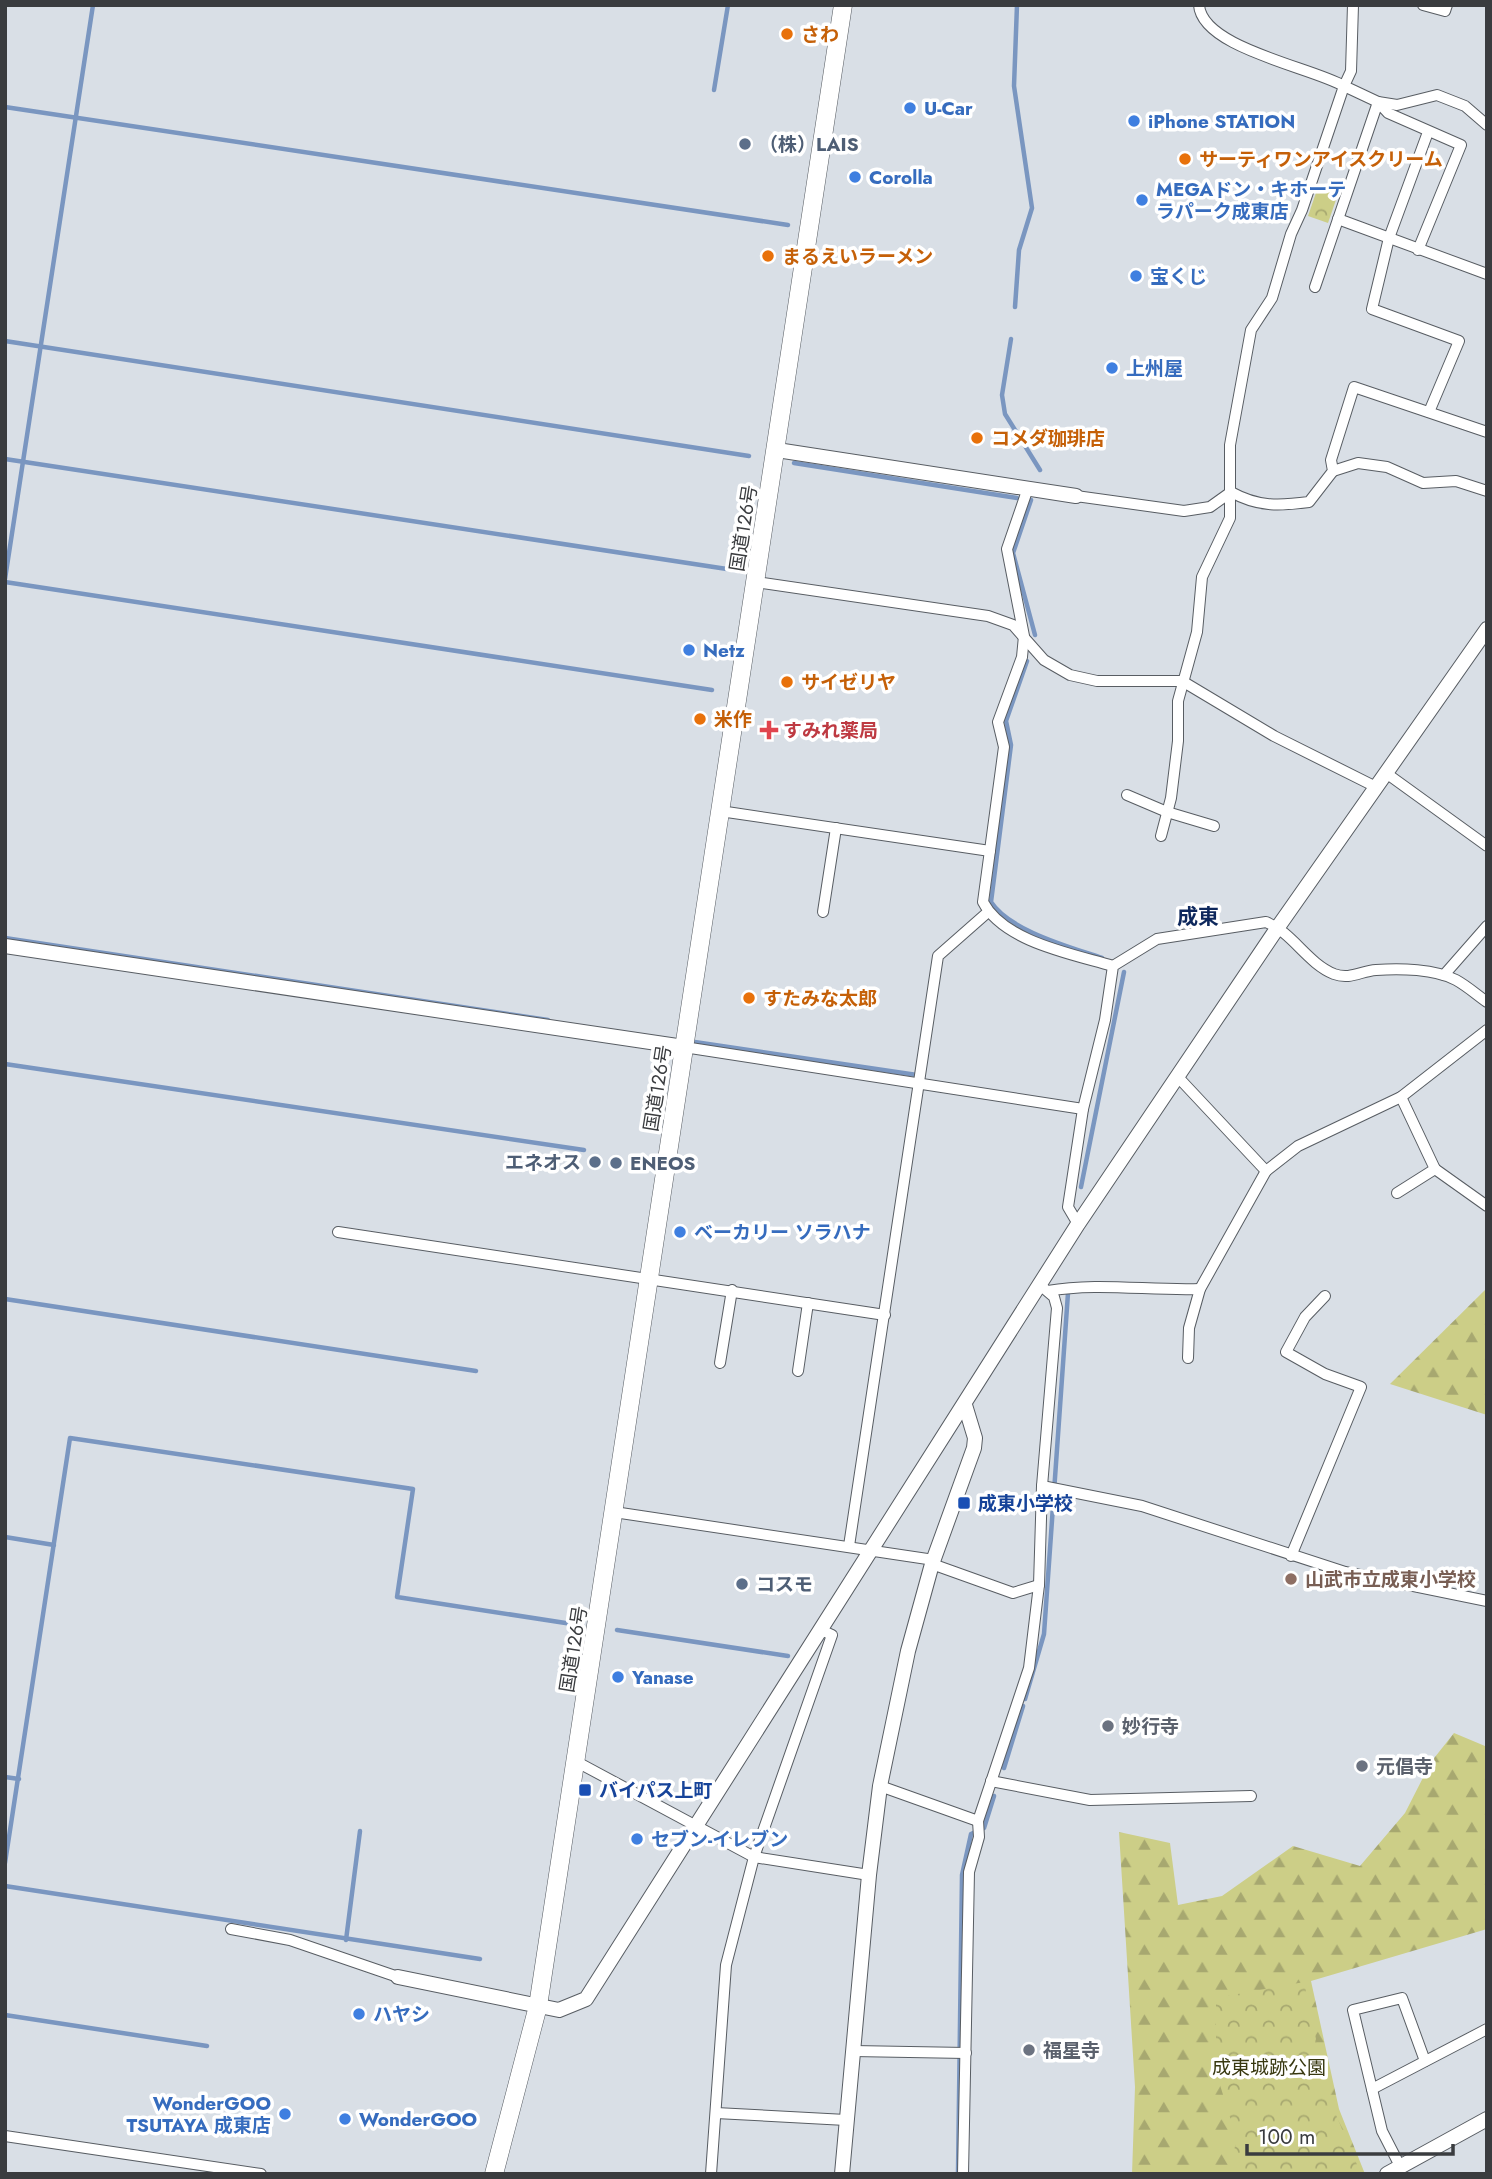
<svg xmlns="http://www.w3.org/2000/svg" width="1492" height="2179" viewBox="0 0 1492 2179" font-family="Jost,'Noto Sans JP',sans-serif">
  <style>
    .forest { fill: url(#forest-firs) }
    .park { fill: url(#park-crowns) }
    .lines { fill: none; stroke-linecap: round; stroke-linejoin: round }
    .stream { stroke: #7a96c0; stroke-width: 4.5 }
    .minor-casing { stroke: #585d63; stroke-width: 12 }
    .tertiary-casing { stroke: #585d63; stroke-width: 16 }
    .trunk-casing { stroke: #585d63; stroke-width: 19 }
    .minor { stroke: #fff; stroke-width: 10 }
    .tertiary { stroke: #fff; stroke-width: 14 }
    .trunk { stroke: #fff; stroke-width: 18 }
    .food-dot { fill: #e8710a; stroke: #fff; stroke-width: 2.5 }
    .shop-dot { fill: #3f7fe0; stroke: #fff; stroke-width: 2.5 }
    .service-dot { fill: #5c6f8a; stroke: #fff; stroke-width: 2.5 }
    .health-dot { fill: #e0444e; stroke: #fff; stroke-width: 2.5 }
    .transit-dot { fill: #1a4fb4; stroke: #fff; stroke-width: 2.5 }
    .education-dot { fill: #8d6e63; stroke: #fff; stroke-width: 2.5 }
    .worship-dot { fill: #6b7280; stroke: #fff; stroke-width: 2.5 }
    .labels { text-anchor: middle; stroke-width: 7; stroke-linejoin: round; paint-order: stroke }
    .food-label { font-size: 19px; font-weight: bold; fill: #c56008; stroke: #fff; text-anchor: start }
    .shop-label { font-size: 19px; font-weight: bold; fill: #366cbe; stroke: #fff; text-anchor: start }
    .service-label { font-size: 19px; font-weight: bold; fill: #4e5e75; stroke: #fff; text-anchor: start }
    .street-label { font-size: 19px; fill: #3a3c3f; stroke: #fff }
    .health-label { font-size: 19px; font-weight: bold; fill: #be3a42; stroke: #fff; text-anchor: start }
    .transit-label { font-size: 19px; font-weight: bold; fill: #164399; stroke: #fff; text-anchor: start }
    .education-label { font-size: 19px; font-weight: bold; fill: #785e54; stroke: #fff; text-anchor: start }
    .worship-label { font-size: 19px; font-weight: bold; fill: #5b616d; stroke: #fff; text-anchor: start }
    .park-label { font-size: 19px; fill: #383810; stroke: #fff }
    .neighbourhood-label { font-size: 21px; font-weight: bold; fill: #0d275c; stroke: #fff }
  </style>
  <defs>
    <pattern id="forest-firs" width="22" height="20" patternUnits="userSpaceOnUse" patternTransform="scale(1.75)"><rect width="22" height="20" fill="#ccce87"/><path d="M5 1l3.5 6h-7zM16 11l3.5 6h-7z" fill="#a7a870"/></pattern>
    <pattern id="park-crowns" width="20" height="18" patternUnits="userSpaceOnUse" patternTransform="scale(1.75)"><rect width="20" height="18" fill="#ccce87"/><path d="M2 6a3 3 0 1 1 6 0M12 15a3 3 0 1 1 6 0" fill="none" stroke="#a7a870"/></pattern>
  </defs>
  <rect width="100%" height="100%" fill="#d9dfe6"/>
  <!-- forest -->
  <g class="forest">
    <polygon points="1487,1288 1487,1415 1390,1384"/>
    <polygon points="1454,1733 1485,1746 1487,1744 1487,1929 1311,1981 1339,2109 1365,2174 1132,2174 1135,2087 1119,1832 1170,1843 1178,1905 1222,1896 1293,1846 1360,1866 1405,1813 1431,1762"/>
  </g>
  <!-- park -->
  <g class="park">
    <polygon points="1319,184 1339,191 1328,223 1308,216"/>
    <polygon points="1304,1982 1328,2096 1361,2174 1227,2174 1237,2140 1216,2072 1216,1998"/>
  </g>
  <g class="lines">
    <!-- stream -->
    <g class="stream">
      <polyline points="714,90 728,5"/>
      <polyline points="5,107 788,225"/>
      <polyline points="1015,307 1019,250 1032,208 1014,86 1017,5"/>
      <polyline points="1011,339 1002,395 1005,414 1040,470"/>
      <polyline points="5,341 749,456"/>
      <polyline points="5,459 740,571"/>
      <polyline points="794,463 1017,498"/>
      <polyline points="1031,500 1013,553 1035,635"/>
      <polyline points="5,579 93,5"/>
      <polyline points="5,582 712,690"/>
      <path d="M1027,661L1006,721L1011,745L991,902C1010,931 1070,947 1102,958"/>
      <polyline points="5,938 548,1020"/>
      <polyline points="688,1041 917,1075"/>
      <polyline points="5,1064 584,1150"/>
      <polyline points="1081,1187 1124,972"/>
      <polyline points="5,1299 476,1371"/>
      <polyline points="5,1537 54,1545"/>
      <polyline points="617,1630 788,1656"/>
      <polyline points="1025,1699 1044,1634 1068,1293"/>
      <polyline points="1004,1768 1023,1706"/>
      <polyline points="5,1777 19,1779"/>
      <polyline points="5,1863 70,1438 413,1489 397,1597 572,1624"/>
      <polyline points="5,1886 480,1959"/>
      <polyline points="346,1940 360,1831"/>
      <polyline points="5,2015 207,2046"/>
      <polyline points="958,2174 962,1875 971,1834 984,1828 994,1796"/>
    </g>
    <defs>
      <g id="minor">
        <polyline points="1353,5 1351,71 1344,86 1378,102 1397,105 1437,95 1465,106 1487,125"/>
        <polyline points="1423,5 1445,11 1447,5"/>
        <polyline points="1428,132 1389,238 1372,309 1459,341 1429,412"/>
        <polyline points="1338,219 1487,274"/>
        <polyline points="1315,287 1378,102 1388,113 1461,145 1418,250"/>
        <polyline points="1333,471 1358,463 1387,467 1423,483 1456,481 1487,491"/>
        <path d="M1028,488L1007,549L1024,636L1022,657L998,722L1004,747L983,902C1004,942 1073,954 1113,966"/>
        <path d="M1231,492C1258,507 1279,506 1309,502L1333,471L1331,460L1354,387L1487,432"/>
        <polyline points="1076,496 1184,511 1210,507 1231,492"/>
        <polyline points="756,582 988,616 1013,625 1044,660 1070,675 1097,681 1182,681 1274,736 1376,787"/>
        <polyline points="1386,773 1487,846"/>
        <polyline points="1127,795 1167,812 1214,826"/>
        <polyline points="720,811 990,851"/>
        <path d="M1161,836L1171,798L1178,741V701L1197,632L1202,577L1230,518V445L1251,330L1272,298L1291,234L1302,210L1344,86C1311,67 1202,48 1199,5"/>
        <polyline points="823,912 836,828"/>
        <polyline points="1444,975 1487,926"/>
        <polyline points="684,1047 1083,1109"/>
        <polyline points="1177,1076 1266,1171"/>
        <polyline points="1435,1169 1487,1206"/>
        <polyline points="1397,1193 1435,1169 1401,1097"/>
        <path d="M1078,1224L1068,1207L1083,1109L1105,1020L1113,966L1157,939L1266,922C1293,933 1307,963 1334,974C1350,980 1361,971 1376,970C1400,968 1435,969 1456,980C1467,986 1477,995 1487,1002"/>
        <polyline points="338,1232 885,1315"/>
        <path d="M1048,1291C1097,1282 1150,1291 1200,1289"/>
        <polyline points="1188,1358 1189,1328 1200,1289 1266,1171 1298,1146 1401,1097 1487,1030"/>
        <polyline points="720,1363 732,1290"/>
        <polyline points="798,1371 808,1303"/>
        <polyline points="1042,1486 1142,1506 1345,1572 1487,1601"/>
        <polyline points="614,1512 934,1560"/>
        <polyline points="849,1546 938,956 988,912"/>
        <polyline points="1291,1556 1361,1387 1325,1374 1286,1352 1305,1317 1325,1296"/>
        <polyline points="932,1564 1013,1593 1039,1585"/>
        <polyline points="577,1762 754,1857 869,1875"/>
        <polyline points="991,1781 1090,1800 1251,1796"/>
        <polyline points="880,1786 978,1821"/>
        <polyline points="231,1929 290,1940 398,1977"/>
        <polyline points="853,2051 966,2053"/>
        <polyline points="1372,2089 1487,2029"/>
        <polyline points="716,2113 846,2120"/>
        <polyline points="5,2136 261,2174"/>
        <polyline points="1400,2166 1382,2131 1353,2010 1402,1998 1425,2061"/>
        <polyline points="711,2174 726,1965 754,1857 832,1635 821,1630"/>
        <polyline points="963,2174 969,1872 979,1837 978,1821 1029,1668 1039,1585 1042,1486 1057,1308 1054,1297 1040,1285"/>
      </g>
      <g id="tertiary">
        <polyline points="777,450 1076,496"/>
        <polyline points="5,946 684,1047"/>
        <polyline points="398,1977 559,2010 586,1999 1078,1224 1278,927 1487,629"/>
        <polyline points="842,2174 869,1875 880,1786 908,1651 932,1564 974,1448 975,1438 965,1405"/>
        <polyline points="1387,2174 1487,2119"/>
      </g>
      <polyline id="trunk" points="494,2174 538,2006 843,5"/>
    </defs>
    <!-- minor casing -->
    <use href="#minor" class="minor-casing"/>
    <!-- tertiary casing -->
    <use href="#tertiary" class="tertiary-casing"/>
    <!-- trunk casing -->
    <use href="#trunk" class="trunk-casing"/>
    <!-- minor -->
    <use href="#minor" class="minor"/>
    <!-- tertiary -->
    <use href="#tertiary" class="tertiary"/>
    <!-- trunk -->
    <use href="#trunk" class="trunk"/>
  </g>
  <!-- markers -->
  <g class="food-dot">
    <circle cx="787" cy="34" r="7"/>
    <circle cx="1185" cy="159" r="7"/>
    <circle cx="768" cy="256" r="7"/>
    <circle cx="977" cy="438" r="7"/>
    <circle cx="787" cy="682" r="7"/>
    <circle cx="700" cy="719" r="7"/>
    <circle cx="749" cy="998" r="7"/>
  </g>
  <g class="shop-dot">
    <circle cx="910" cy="108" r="7"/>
    <circle cx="1134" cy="121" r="7"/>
    <circle cx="855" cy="177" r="7"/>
    <circle cx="1142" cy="200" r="7"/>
    <circle cx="1136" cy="276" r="7"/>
    <circle cx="1112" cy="368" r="7"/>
    <circle cx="689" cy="650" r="7"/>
    <circle cx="680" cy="1232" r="7"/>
    <circle cx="618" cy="1677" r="7"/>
    <circle cx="637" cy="1839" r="7"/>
    <circle cx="359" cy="2014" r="7"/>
    <circle cx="285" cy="2114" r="7"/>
    <circle cx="345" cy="2119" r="7"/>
  </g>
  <g class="service-dot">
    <circle cx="745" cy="144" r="7"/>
    <circle cx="595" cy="1162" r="7"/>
    <circle cx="616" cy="1163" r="7"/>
    <circle cx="742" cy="1584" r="7"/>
  </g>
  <path class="health-dot" d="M765.5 719.5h7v7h7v7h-7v7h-7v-7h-7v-7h7z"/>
  <g class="transit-dot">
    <rect x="957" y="1496" width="14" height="14" rx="3.5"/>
    <rect x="578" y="1783" width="14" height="14" rx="3.5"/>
  </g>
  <circle class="education-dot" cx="1291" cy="1579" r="7"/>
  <g class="worship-dot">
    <circle cx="1108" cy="1726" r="7"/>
    <circle cx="1362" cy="1766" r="7"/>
    <circle cx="1029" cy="2050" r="7"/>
  </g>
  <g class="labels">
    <!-- food labels -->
    <g class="food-label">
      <text x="801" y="41">さわ</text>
      <text x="1199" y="166">サーティワンアイスクリーム</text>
      <text x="782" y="263">まるえいラーメン</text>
      <text x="991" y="445">コメダ珈琲店</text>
      <text x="801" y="689">サイゼリヤ</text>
      <text x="714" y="726">米作</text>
      <text x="763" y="1005">すたみな太郎</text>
    </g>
    <!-- shop labels -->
    <g class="shop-label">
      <text x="924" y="115">U-Car</text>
      <text x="1148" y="128">iPhone STATION</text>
      <text x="869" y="184">Corolla</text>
      <text x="1156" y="196">MEGAドン・キホーテ<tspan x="1156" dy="22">ラパーク成東店</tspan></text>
      <text x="1150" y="283">宝くじ</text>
      <text x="1126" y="375">上州屋</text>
      <text x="703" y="657">Netz</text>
      <text x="694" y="1239">ベーカリー ソラハナ</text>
      <text x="632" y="1684">Yanase</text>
      <text x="651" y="1846">セブン-イレブン</text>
      <text x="373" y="2021">ハヤシ</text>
      <text x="271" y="2110" text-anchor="end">WonderGOO<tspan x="271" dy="22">TSUTAYA 成東店</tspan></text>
      <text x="359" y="2126">WonderGOO</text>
    </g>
    <!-- service labels -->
    <g class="service-label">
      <text x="759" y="151">（株）LAIS</text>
      <text x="581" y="1169" text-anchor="end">エネオス</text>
      <text x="630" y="1170">ENEOS</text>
      <text x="756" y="1591">コスモ</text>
    </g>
    <!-- street labels -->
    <g class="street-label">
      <text transform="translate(743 528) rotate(-81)" y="7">国道126号</text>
      <text transform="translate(657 1088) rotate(-81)" y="7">国道126号</text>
      <text transform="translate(573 1649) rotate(-81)" y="7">国道126号</text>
    </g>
    <!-- health labels -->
    <g class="health-label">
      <text x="783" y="737">すみれ薬局</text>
    </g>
    <!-- transit labels -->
    <g class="transit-label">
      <text x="978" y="1510">成東小学校</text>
      <text x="599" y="1797">バイパス上町</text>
    </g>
    <!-- education labels -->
    <g class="education-label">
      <text x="1305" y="1586">山武市立成東小学校</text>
    </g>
    <!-- worship labels -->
    <g class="worship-label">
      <text x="1122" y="1733">妙行寺</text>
      <text x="1376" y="1773">元倡寺</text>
      <text x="1043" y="2057">福星寺</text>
    </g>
    <!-- park labels -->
    <g class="park-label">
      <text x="1269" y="2074">成東城跡公園</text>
    </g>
    <!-- neighbourhood labels -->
    <g class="neighbourhood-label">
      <text x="1198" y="924">成東</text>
    </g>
  </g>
  <!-- border -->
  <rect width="1492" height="2179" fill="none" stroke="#3a3c3f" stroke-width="14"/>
  <!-- scale -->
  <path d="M1247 2144v10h206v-10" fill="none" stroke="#3a3c3f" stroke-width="3.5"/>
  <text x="1258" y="2144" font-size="21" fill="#3a3c3f" stroke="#ffffff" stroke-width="5" paint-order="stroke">100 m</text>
</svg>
